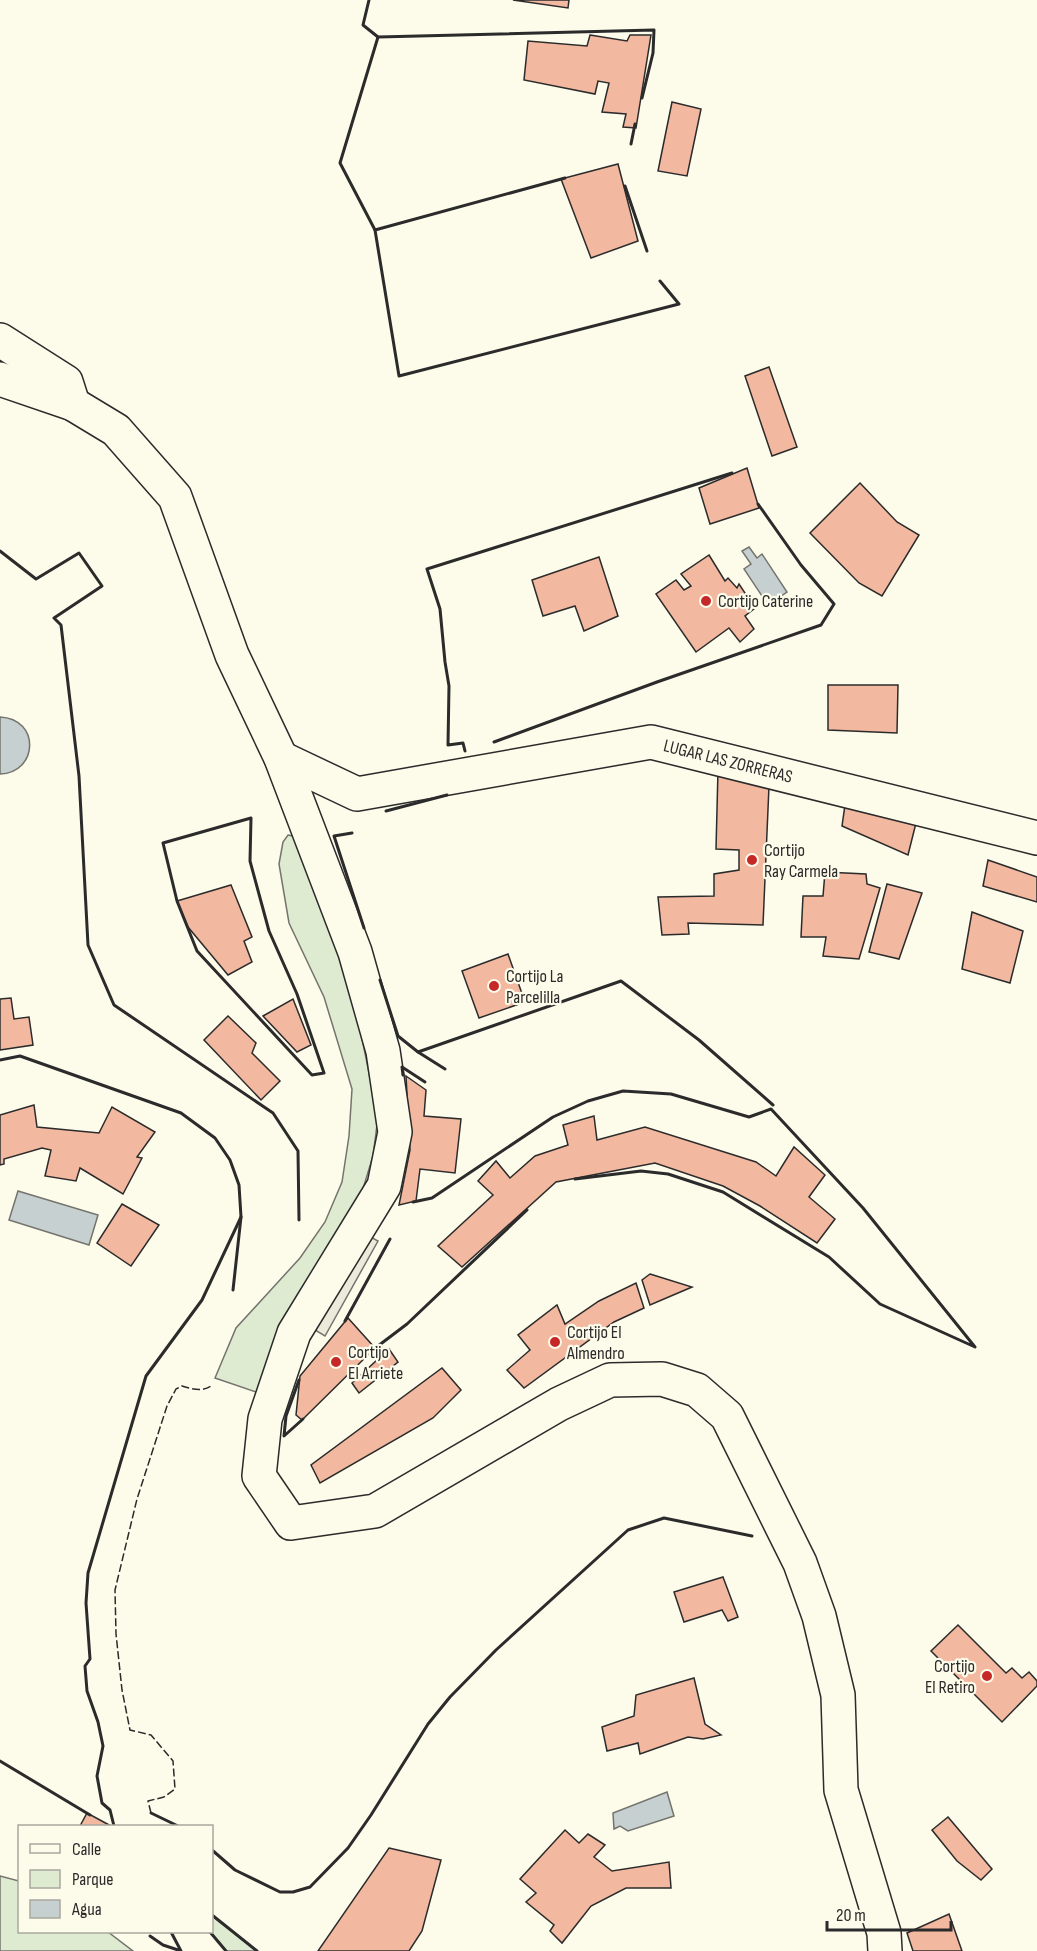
<svg xmlns="http://www.w3.org/2000/svg" width="1037" height="1951" viewBox="0 0 1037 1951" font-family="'Sofia Sans Condensed',sans-serif">
  <style>
    .green { fill: #deebd1; stroke: #74746e; stroke-width: 1.5 }
    .parking { fill: #eceadb; stroke: #74746e; stroke-width: 1.5 }
    .water { fill: #c7d0d0; stroke: #74746e; stroke-width: 1.5 }
    .building { fill: #f2b8a0; stroke: #2b2b2b; stroke-width: 1.5 }
    .lines { fill: none; stroke-linecap: round; stroke-linejoin: round }
    .minor-casing { stroke: #2b2b2b; stroke-width: 36 }
    .minor { stroke: #fdfbea; stroke-width: 33 }
    .fence { stroke: #2b2b2b; stroke-width: 1.5; stroke-dasharray: 8 3; stroke-linecap: butt }
    .wall { stroke: #2b2b2b; stroke-width: 3 }
    .poi-dot { fill: #c62828; stroke: #fdfbea; stroke-width: 2 }
    .labels { text-anchor: middle; stroke-width: 4.5; stroke-linejoin: round; paint-order: stroke }
    .poi-label { font-size: 18px; fill: #2b2b2b; stroke: #fdfbea; text-anchor: start }
    .street-label { font-size: 18px; fill: #2b2b2b; stroke: #fdfbea }
  </style>
  <rect width="100%" height="100%" fill="#fdfbea"/>
  <!-- green -->
  <g class="green">
    <polygon points="288,835 297,837 345,955 378,1117 373,1156 358,1205 259,1393 215,1378 236,1328 300,1258 325,1222 342,1182 349,1136 352,1089 324,997 289,923 279,864 283,842"/>
    <polygon points="0,1876 19,1881 20,1932 108,1932 133,1951 0,1951"/>
    <polygon points="212,1915 212,1916 257,1951 226,1951 210,1932 212,1932"/>
  </g>
  <!-- parking -->
  <polygon class="parking" points="367,1235 378,1241 325,1336 315,1330"/>
  <!-- water -->
  <g class="water">
    <polygon points="749,547 757,558 762,554 787,592 768,605 744,569 751,564 742,551"/>
    <path d="M0,717C41,719 38,773 0,774Z"/>
    <polygon points="18,1191 98,1215 89,1245 9,1220"/>
    <polygon points="667,1792 674,1816 628,1831 620,1826 614,1829 613,1813"/>
  </g>
  <!-- building -->
  <g class="building">
    <polygon points="513,0 569,0 568,8"/>
    <polygon points="590,35 627,41 630,35 651,35 636,128 623,127 626,114 602,112 609,83 598,81 595,94 524,80 528,41 587,46"/>
    <polygon points="672,102 701,109 687,176 658,171"/>
    <polygon points="618,164 638,241 591,258 561,179"/>
    <polygon points="769,367 797,447 772,456 745,376"/>
    <polygon points="747,468 759,508 710,524 699,488"/>
    <polygon points="860,483 897,522 919,535 882,596 859,583 810,533"/>
    <polygon points="709,555 725,581 728,578 737,588 739,584 755,608 745,616 754,629 740,642 729,628 696,652 656,594 676,580 684,590 691,586 681,574"/>
    <polygon points="599,557 618,616 584,631 575,606 543,616 532,580"/>
    <polygon points="828,685 898,685 897,733 828,730"/>
    <polygon points="718,770 769,786 763,925 688,923 689,934 662,935 658,897 714,896 714,874 739,870 739,850 716,849"/>
    <polygon points="846,798 917,819 908,855 842,826"/>
    <polygon points="988,860 1037,877 1037,902 983,886"/>
    <polygon points="825,872 866,874 867,884 880,888 859,959 823,956 826,937 801,937 803,896 823,896"/>
    <polygon points="887,884 922,893 899,959 869,952"/>
    <polygon points="231,885 252,937 244,941 252,962 228,975 188,927 177,901"/>
    <polygon points="972,912 1023,931 1010,983 962,969"/>
    <polygon points="508,954 525,1002 479,1018 462,971"/>
    <polygon points="11,998 14,1019 29,1017 33,1045 0,1050 0,999"/>
    <polygon points="293,999 311,1045 297,1052 263,1016"/>
    <polygon points="228,1016 256,1043 252,1053 280,1081 261,1100 204,1040"/>
    <polygon points="406,1076 426,1090 424,1116 461,1119 455,1173 420,1169 416,1201 399,1205 410,1150"/>
    <polygon points="34,1105 37,1127 99,1133 112,1107 155,1132 137,1157 142,1158 123,1194 80,1168 76,1181 45,1176 51,1150 42,1148 4,1159 4,1164 0,1165 0,1115"/>
    <polygon points="594,1116 597,1140 645,1127 756,1162 776,1176 794,1147 825,1175 809,1197 835,1219 817,1243 760,1206 723,1186 655,1163 556,1182 462,1267 438,1246 493,1195 478,1181 496,1161 510,1178 535,1156 568,1145 563,1125"/>
    <polygon points="122,1204 159,1225 131,1266 97,1243"/>
    <polygon points="650,1274 692,1287 650,1305 642,1280"/>
    <polygon points="636,1283 644,1308 614,1322 524,1388 507,1370 530,1350 518,1335 557,1305 565,1324 599,1301"/>
    <polygon points="348,1318 375,1348 302,1420 296,1415 300,1376"/>
    <polygon points="389,1349 398,1362 359,1393 352,1383"/>
    <polygon points="442,1368 461,1390 433,1418 320,1483 311,1465"/>
    <polygon points="723,1577 738,1617 728,1621 722,1610 684,1622 674,1592"/>
    <polygon points="958,1625 1006,1673 1012,1668 1022,1678 1029,1672 1037,1681 1037,1686 1002,1722 931,1651"/>
    <polygon points="694,1678 705,1724 721,1735 703,1739 688,1737 640,1754 638,1743 607,1751 602,1727 634,1716 636,1695"/>
    <polygon points="87,1813 111,1826 80,1826"/>
    <polygon points="948,1817 992,1869 981,1880 957,1861 932,1830"/>
    <polygon points="565,1830 579,1843 588,1834 605,1845 594,1857 612,1871 669,1862 671,1888 626,1888 591,1906 562,1943 550,1931 554,1925 526,1902 536,1893 520,1879"/>
    <polygon points="389,1848 441,1860 422,1931 409,1951 318,1951"/>
    <polygon points="949,1914 962,1951 913,1951 907,1933"/>
  </g>
  <g class="lines">
    <defs>
      <g id="minor">
        <polyline points="0,340 66,382 73,404"/>
        <polyline points="0,379 73,404 116,430 175,497 232,655 281,758 355,952 383,1051 395,1132 384,1186 294,1333 265,1419 259,1476 291,1523 375,1511 559,1404 610,1380 662,1379 697,1390 727,1416 800,1563 819,1616 838,1695 841,1790 884,1933 885,1951"/>
        <polyline points="281,758 357,794 651,742 1037,838"/>
      </g>
    </defs>
    <!-- minor casing -->
    <use href="#minor" class="minor-casing"/>
    <!-- minor -->
    <use href="#minor" class="minor"/>
    <!-- fence -->
    <path class="fence" d="M151,1813L148,1801L164,1797L175,1789L173,1761L151,1735L130,1730L122,1690L116,1634L115,1590L137,1499L167,1406L176,1389L182,1386C192,1389 202,1392 211,1386"/>
    <!-- wall -->
    <g class="wall">
      <polyline points="369,0 363,25 378,37"/>
      <polyline points="631,144 635,124"/>
      <polyline points="565,178 375,230 399,376 679,304 660,281"/>
      <polyline points="625,186 647,251"/>
      <polyline points="375,230 340,163 378,37 654,30 653,53 642,98"/>
      <polyline points="0,551 36,579 79,553 102,586 54,618 61,625 79,776 88,945 114,1005 273,1113 298,1151 299,1220"/>
      <polyline points="494,742 657,682 821,625 834,604 801,565 758,504"/>
      <polyline points="465,751 463,743 448,745 449,686 445,662 440,609 427,569 732,473"/>
      <polyline points="386,811 447,795"/>
      <polygon points="251,818 250,861 269,931 297,994 324,1073 312,1075 197,951 177,901 163,843"/>
      <polyline points="352,833 334,836 364,928"/>
      <polyline points="380,980 398,1036 418,1052 445,1069"/>
      <polyline points="418,1052 621,981 699,1040 773,1105"/>
      <polyline points="0,1060 20,1056 181,1113 215,1138 230,1160 239,1185 241,1217 233,1290"/>
      <polyline points="403,1075 402,1067 425,1082"/>
      <polyline points="413,1202 432,1198 553,1117 588,1101 623,1091 671,1094 749,1117 771,1109 863,1208 975,1347 880,1304 829,1257 723,1192 668,1174 641,1171 575,1179"/>
      <polyline points="345,1321 390,1239"/>
      <polyline points="374,1349 407,1324 527,1210"/>
      <polyline points="299,1380 286,1416 284,1436 303,1419"/>
      <polyline points="0,1761 90,1815"/>
      <polyline points="151,1813 178,1826"/>
      <polyline points="114,1826 110,1810 102,1803 97,1776 103,1746 98,1722 87,1691 85,1666 90,1659 86,1603 88,1573 146,1376 202,1300 241,1217"/>
      <polyline points="212,1850 235,1870 280,1892 293,1892 310,1887 348,1848 371,1815 428,1724 450,1697 496,1650 628,1530 664,1518 752,1536"/>
      <polyline points="212,1915 257,1951"/>
      <polyline points="210,1932 226,1951"/>
      <polyline points="150,1936 163,1945 181,1951 171,1932"/>
    </g>
  </g>
  <!-- markers -->
  <g class="poi-dot">
    <circle cx="706" cy="601" r="6"/>
    <circle cx="752" cy="860" r="6"/>
    <circle cx="494" cy="986" r="6"/>
    <circle cx="555" cy="1342" r="6"/>
    <circle cx="336" cy="1362" r="6"/>
    <circle cx="987" cy="1676" r="6"/>
  </g>
  <g class="labels">
    <!-- poi labels -->
    <g class="poi-label">
      <text x="718" y="607">Cortijo Caterine</text>
      <text x="764" y="856">Cortijo<tspan x="764" dy="21">Ray Carmela</tspan></text>
      <text x="506" y="982">Cortijo La<tspan x="506" dy="21">Parcelilla</tspan></text>
      <text x="567" y="1338">Cortijo El<tspan x="567" dy="21">Almendro</tspan></text>
      <text x="348" y="1358">Cortijo<tspan x="348" dy="21">El Arriete</tspan></text>
      <text x="975" y="1672" text-anchor="end">Cortijo<tspan x="975" dy="21">El Retiro</tspan></text>
    </g>
    <!-- street labels -->
    <g class="street-label">
      <text transform="translate(728 761) rotate(14)" y="6">LUGAR LAS ZORRERAS</text>
    </g>
  </g>
  <!-- legend -->
  <rect x="18" y="1825" width="195" height="108" fill="#fdfbea" stroke="#a9a89e" stroke-width="1.5"/>
  <rect x="30" y="1844" width="30" height="9" fill="#fdfbea" stroke="#a9a89e" stroke-width="1.5"/>
  <text x="72" y="1855" font-size="18" fill="#2b2b2b">Calle</text>
  <rect x="30" y="1870" width="30" height="18" fill="#deebd1" stroke="#a9a89e" stroke-width="1.5"/>
  <text x="72" y="1885" font-size="18" fill="#2b2b2b">Parque</text>
  <rect x="30" y="1900" width="30" height="18" fill="#c7d0d0" stroke="#a9a89e" stroke-width="1.5"/>
  <text x="72" y="1915" font-size="18" fill="#2b2b2b">Agua</text>
  <!-- scale -->
  <path d="M827 1921v9h124v-9" fill="none" stroke="#2b2b2b" stroke-width="3"/>
  <text x="836" y="1921" font-size="18" fill="#2b2b2b" stroke="#fdfbea" stroke-width="4.5" paint-order="stroke">20 m</text>
</svg>
